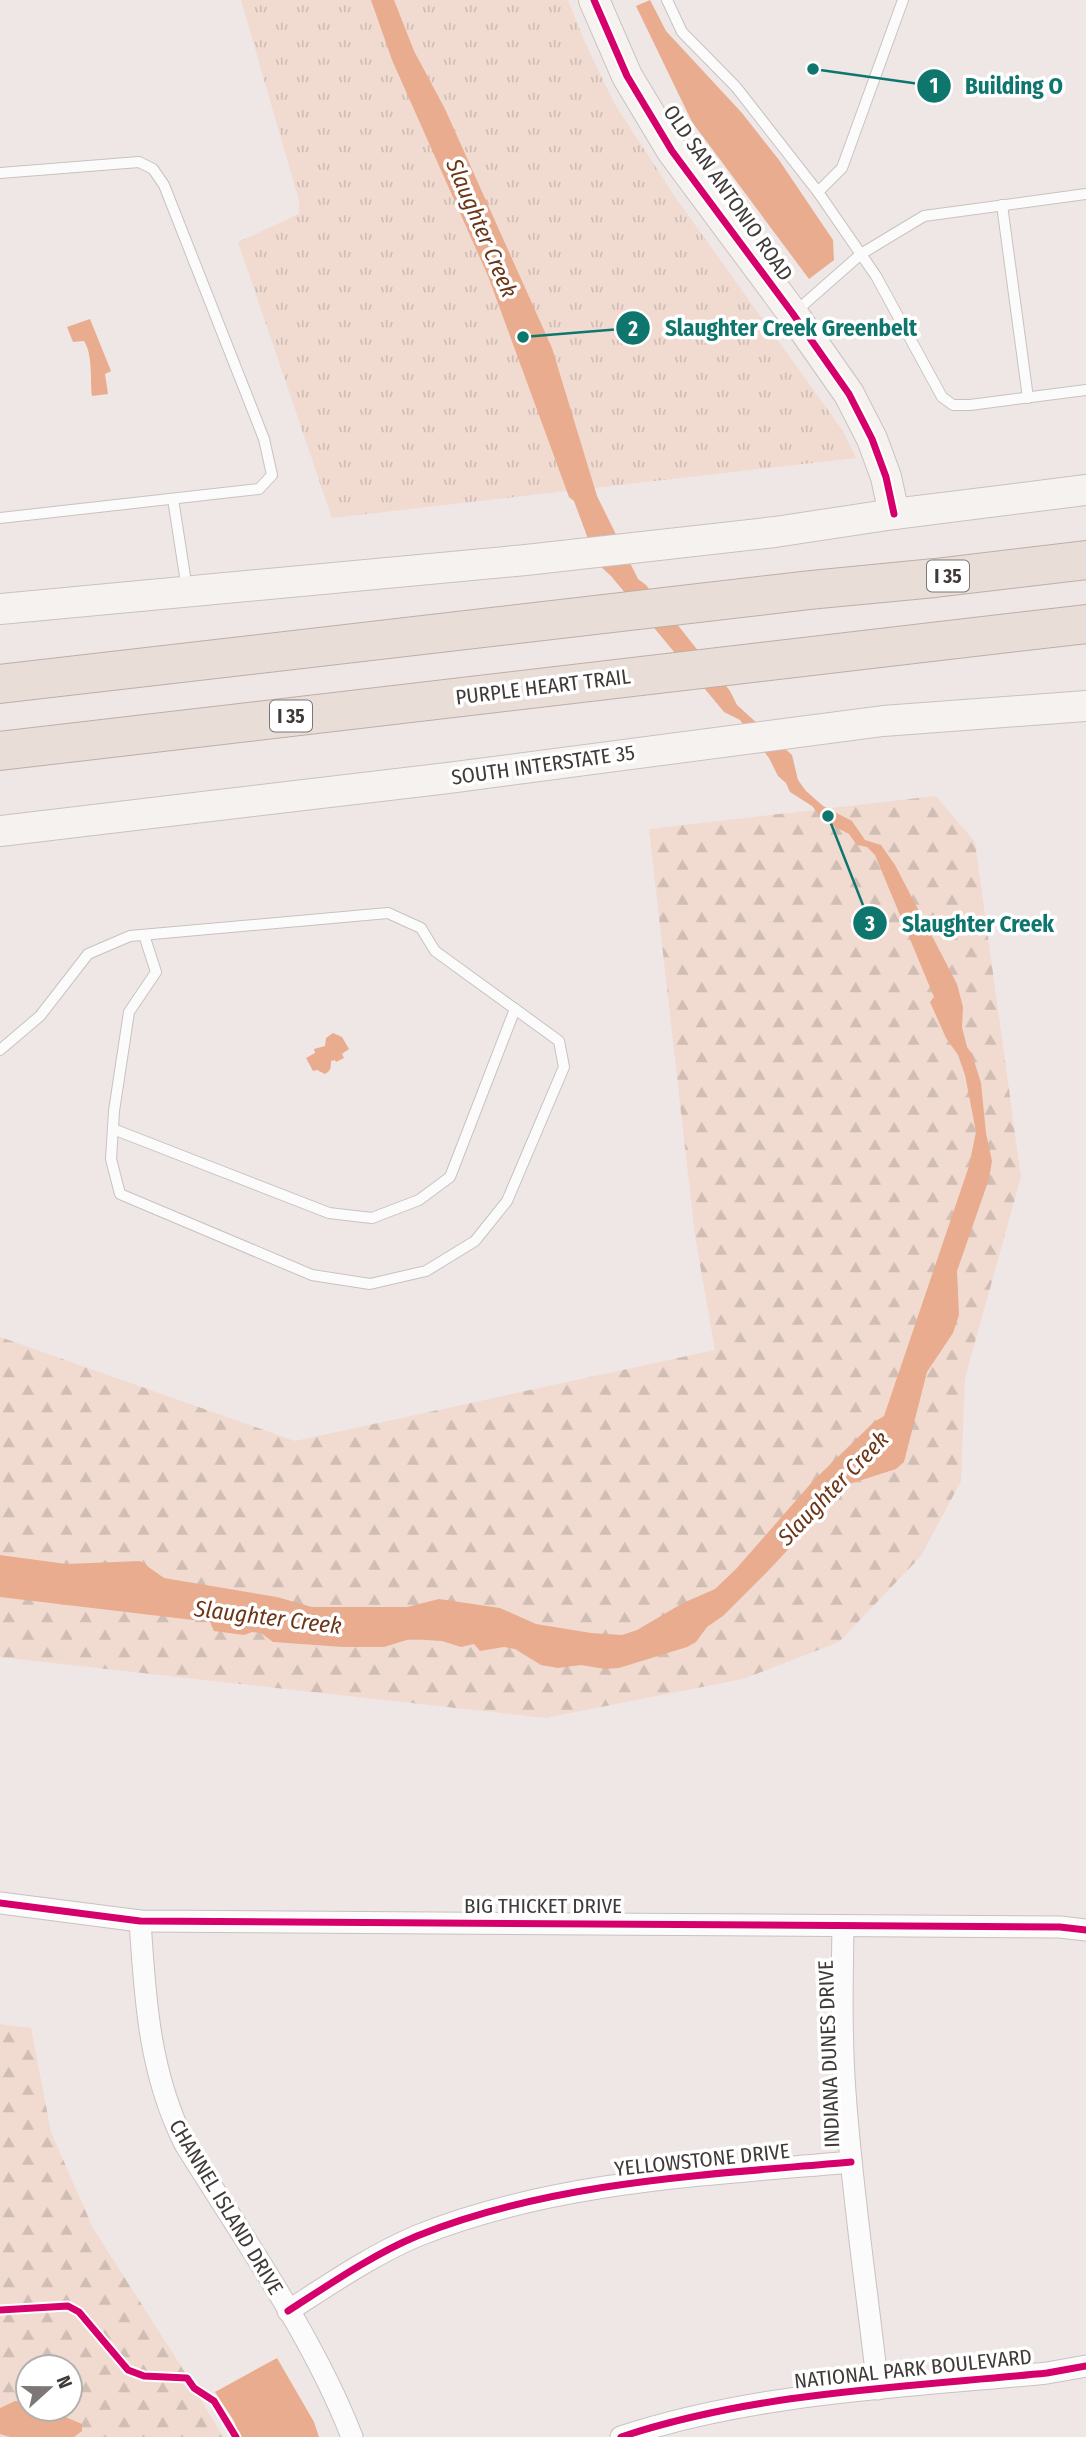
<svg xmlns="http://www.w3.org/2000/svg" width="1086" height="2437" viewBox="0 0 1086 2437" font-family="'Fira Sans Condensed',sans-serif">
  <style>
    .forest { fill: url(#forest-firs); fill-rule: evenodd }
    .park { fill: url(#park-tufts) }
    .water { fill: #e9ac8e }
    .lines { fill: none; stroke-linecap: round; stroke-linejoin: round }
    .lane-casing { stroke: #c8c2c0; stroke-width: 12 }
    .street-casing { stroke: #c8c2c0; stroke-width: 23 }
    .secondary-casing { stroke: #c8c2c0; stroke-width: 32 }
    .highway-casing { stroke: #beaea7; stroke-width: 40 }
    .lane { stroke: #fcfbfb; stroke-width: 10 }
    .street { stroke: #fcfbfb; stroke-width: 21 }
    .secondary { stroke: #f6f2f0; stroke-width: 30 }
    .highway { stroke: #e9ddd7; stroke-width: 38 }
    .cycleway-casing { stroke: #fff; stroke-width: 11 }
    .cycleway { stroke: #d6006c; stroke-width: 7 }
    .labels { text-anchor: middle; stroke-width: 7; stroke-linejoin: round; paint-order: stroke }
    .shield { fill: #fff; stroke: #797674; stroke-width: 2 }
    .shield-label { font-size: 19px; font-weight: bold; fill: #403b39 }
    .street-label { font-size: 21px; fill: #403b39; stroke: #fff }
    .water-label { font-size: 23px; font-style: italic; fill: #6c3617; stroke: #fff }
    .leader { fill: none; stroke: #0f766e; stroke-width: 2.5 }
    .callout-dot { fill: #0f766e; stroke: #fff; stroke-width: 2.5 }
    .mark-label { font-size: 21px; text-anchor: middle; font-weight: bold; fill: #fff }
    .callout-label { font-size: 23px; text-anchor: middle; font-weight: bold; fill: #0f766e; stroke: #fff; stroke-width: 7; stroke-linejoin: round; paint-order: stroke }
  </style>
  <defs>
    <pattern id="forest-firs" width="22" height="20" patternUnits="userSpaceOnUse" patternTransform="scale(1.75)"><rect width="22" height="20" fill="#f1dbd1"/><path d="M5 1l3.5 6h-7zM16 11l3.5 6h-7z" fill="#d0bdb4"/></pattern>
    <pattern id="park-tufts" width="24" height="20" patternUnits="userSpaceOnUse" patternTransform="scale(1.75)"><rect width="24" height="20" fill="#f1dbd1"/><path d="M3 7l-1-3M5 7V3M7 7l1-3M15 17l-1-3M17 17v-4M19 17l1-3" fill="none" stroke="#d0bdb4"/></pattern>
  </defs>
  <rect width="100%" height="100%" fill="#eee7e5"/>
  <!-- forest -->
  <g class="forest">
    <polygon points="936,796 975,842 1021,1177 965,1378 961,1481 921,1556 839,1642 743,1679 545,1718 0,1657 0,1337 295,1441 715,1350 695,1236 649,829"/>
    <path d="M0,2024L31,2028L51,2132L93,2228L181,2366L223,2437H0ZM28,2367H70V2409H28Z"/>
  </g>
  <!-- park -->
  <polygon class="park" points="241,0 568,0 584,40 614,103 675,197 843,431 856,458 332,518 238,242 299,214 299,201"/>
  <!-- water -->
  <g class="water">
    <polygon points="371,0 394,0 414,51 445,109 552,348 597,496 638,579 646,585 730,691 737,705 792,755 798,780 806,791 823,806 852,821 865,840 881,845 895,865 957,984 963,1007 962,1027 967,1047 972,1054 981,1083 986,1133 992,1161 989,1179 957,1271 959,1315 953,1333 927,1372 904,1462 896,1469 849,1484 768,1571 723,1616 707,1627 696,1642 687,1647 619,1668 605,1669 581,1665 558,1668 541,1665 515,1649 504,1647 480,1651 474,1644 461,1647 442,1641 410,1639 384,1647 343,1647 273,1642 261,1633 252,1632 244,1635 214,1631 210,1622 0,1597 0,1555 66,1564 140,1561 164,1578 277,1597 312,1607 407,1607 439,1599 500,1608 536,1624 591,1633 622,1635 637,1630 683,1603 715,1589 736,1569 813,1481 874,1422 884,1416 969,1166 976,1132 965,1075 958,1055 946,1038 930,1002 934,997 875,855 867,847 857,845 849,834 824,821 812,806 790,792 786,783 778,776 769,758 740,720 724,712 611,576 597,563 574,501 569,497 488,276 392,60"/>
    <polygon points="650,0 666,31 742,113 779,160 833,240 834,260 809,279 692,122 636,6"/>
    <path d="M90,319L111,371L105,374L108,394L92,396C90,379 93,355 84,341L73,342L67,327Z"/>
    <path d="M333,1033L342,1037L349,1049L342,1054L344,1058L336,1062L335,1060L331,1061C331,1067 331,1071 325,1074L317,1070L313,1071L306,1058L315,1053L314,1049L325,1046L326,1038Z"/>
    <polygon points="277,2358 314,2422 319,2437 240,2437 234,2421 215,2392"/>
    <polygon points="15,2401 28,2402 28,2409 46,2409 82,2424 82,2431 74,2437 10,2437 0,2434 0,2408"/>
  </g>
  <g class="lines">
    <defs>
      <g id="lane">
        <polyline points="667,0 682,32 736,87 818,192"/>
        <polyline points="903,0 842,168 818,192 876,276 942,397 953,405 970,405 1086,390"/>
        <polyline points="0,173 139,162 153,169 164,185 264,439 272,475 259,489 0,518"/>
        <polyline points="1002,205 1028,398"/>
        <polyline points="794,313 861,254 924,216 1086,194"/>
        <polyline points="173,499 187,589"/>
        <polyline points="0,1050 40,1016 88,954 130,936 388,913 421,928 435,951 559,1041 564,1067 507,1201 475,1241 426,1271 370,1284 312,1275 120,1194 111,1159 114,1111 129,1012 156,972 144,935"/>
        <polyline points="113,1129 329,1213 372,1218 419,1200 450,1177 515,1009"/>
      </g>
      <g id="street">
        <polyline points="0,1903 140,1921 1060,1927 1086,1930"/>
        <path d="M140,1921C145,1998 149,2073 185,2144C243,2238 312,2334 352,2437"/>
        <path d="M843,1927C842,1982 841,2037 845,2092C852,2192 867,2290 878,2389"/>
        <path d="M288,2311C330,2284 372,2255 417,2236C554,2181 706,2175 851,2162"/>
        <path d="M621,2437C756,2392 906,2387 1047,2373L1086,2366"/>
      </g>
      <g id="secondary">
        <polyline points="594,0 627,76 672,151 793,314 849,394 872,439 886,477 894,514"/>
        <polyline points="0,609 526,560 775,532 894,514 1086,490"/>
        <polyline points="0,831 448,778 883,721 1086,706"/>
      </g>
      <g id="highway">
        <polyline points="0,684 810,590 935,578 1086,560"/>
        <polyline points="0,751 1086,624"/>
      </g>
    </defs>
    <!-- lane casing -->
    <use href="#lane" class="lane-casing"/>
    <!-- street casing -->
    <use href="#street" class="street-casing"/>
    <!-- secondary casing -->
    <use href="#secondary" class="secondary-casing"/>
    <!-- highway casing -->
    <use href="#highway" class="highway-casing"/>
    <!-- lane -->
    <use href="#lane" class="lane"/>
    <!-- street -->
    <use href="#street" class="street"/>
    <!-- secondary -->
    <use href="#secondary" class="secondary"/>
    <!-- highway -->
    <use href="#highway" class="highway"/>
    <defs>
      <g id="cycleway">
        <polyline points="594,0 627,76 672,151 793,314 849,394 872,439 886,477 894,514"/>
        <polyline points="0,1903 140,1921 1060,1927 1086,1930"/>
        <polyline points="0,2310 68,2306 79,2312 128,2370 144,2376 187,2378 194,2388 214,2401 236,2437"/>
        <path d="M288,2311C330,2284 372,2255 417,2236C554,2181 706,2175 851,2162"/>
        <path d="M621,2437C756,2392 906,2387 1047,2373L1086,2366"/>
      </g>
    </defs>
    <!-- cycleway casing -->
    <use href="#cycleway" class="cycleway-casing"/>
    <!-- cycleway -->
    <use href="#cycleway" class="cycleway"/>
  </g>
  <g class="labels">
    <!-- shield labels -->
    <g class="shield">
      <rect x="927" y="560.5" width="42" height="31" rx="5"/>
      <rect x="270" y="700.5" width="42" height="31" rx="5"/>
    </g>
    <g class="shield-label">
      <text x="948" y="583">I 35</text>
      <text x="291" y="723">I 35</text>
    </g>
    <!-- street labels -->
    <g class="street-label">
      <text transform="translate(728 193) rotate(55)" y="7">OLD SAN ANTONIO ROAD</text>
      <text transform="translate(543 687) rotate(-7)" y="7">PURPLE HEART TRAIL</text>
      <text transform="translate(543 765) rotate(-8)" y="7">SOUTH INTERSTATE 35</text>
      <text x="543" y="1913">BIG THICKET DRIVE</text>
      <text transform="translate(829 2054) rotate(-92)" y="7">INDIANA DUNES DRIVE</text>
      <text transform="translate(702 2160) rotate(-6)" y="7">YELLOWSTONE DRIVE</text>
      <text transform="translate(226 2207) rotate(59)" y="7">CHANNEL ISLAND DRIVE</text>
      <text transform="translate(913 2369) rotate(-6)" y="7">NATIONAL PARK BOULEVARD</text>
    </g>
    <!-- water labels -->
    <g class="water-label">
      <text transform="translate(482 228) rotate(67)" y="8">Slaughter Creek</text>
      <text transform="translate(833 1488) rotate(-46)" y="8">Slaughter Creek</text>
      <text transform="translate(268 1617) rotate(7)" y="8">Slaughter Creek</text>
    </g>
  </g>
  <!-- callouts -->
  <path class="leader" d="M813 69L934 86M523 337L633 328M828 816L870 923"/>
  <g class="callout-dot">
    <circle cx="813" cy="69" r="7"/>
    <circle cx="523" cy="337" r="7"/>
    <circle cx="828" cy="816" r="7"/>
    <circle cx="934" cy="86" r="18"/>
    <circle cx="633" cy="328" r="18"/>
    <circle cx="870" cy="923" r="18"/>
  </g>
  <g class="mark-label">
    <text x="934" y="93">1</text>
    <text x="633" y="336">2</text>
    <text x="870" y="931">3</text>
  </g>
  <g class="callout-label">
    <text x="1014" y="94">Building O</text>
    <text x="791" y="336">Slaughter Creek Greenbelt</text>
    <text x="978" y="932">Slaughter Creek</text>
  </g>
  <!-- north arrow -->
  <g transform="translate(49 2388) rotate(69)"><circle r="33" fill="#ffffff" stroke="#b3b1b0" stroke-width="2"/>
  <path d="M0-5L12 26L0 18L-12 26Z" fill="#7d7775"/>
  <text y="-10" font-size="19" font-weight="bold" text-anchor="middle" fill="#403b39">N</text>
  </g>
</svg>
